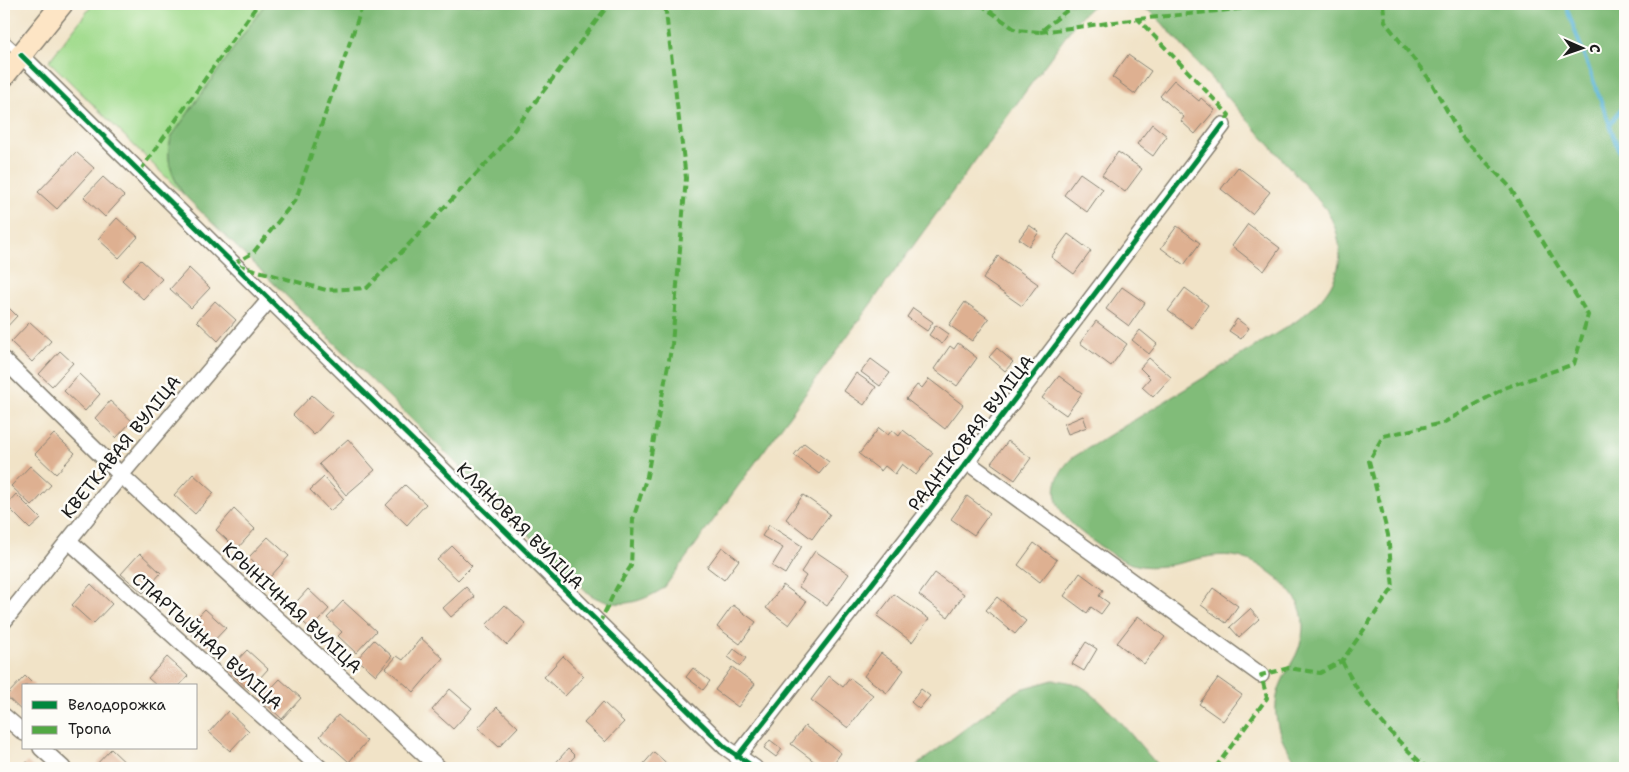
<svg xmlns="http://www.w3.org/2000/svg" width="1629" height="772" viewBox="0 0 1629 772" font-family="'Shantell Sans',sans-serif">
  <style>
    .green { fill: #a2dc8e; stroke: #5f7c55 }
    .forest { fill: #81bc79; stroke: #4e6c4a }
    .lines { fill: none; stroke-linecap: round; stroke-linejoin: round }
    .stream { stroke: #58b4d6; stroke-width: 4 }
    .building { fill: #deb091 }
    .lane-casing { stroke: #868072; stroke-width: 10 }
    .street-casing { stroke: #868072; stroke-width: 18 }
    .secondary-casing { stroke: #868072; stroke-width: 24 }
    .lane { stroke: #fff; stroke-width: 8 }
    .street { stroke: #fff; stroke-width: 15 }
    .secondary { stroke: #fde5c5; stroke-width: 21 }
    .quiet { stroke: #52a943; stroke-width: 4; stroke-dasharray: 8 4; stroke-linecap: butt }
    .cycleway-casing { stroke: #fdfcf7; stroke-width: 8 }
    .cycleway { stroke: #00873e; stroke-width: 5 }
    .labels { text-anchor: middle; stroke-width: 5; stroke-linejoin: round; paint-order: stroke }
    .street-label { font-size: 18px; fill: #1c1c1c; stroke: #fdfcf7 }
  </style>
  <rect width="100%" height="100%" fill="#fdfcf7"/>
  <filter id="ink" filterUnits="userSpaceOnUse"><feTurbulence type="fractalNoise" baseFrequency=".02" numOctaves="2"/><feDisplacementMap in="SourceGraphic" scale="10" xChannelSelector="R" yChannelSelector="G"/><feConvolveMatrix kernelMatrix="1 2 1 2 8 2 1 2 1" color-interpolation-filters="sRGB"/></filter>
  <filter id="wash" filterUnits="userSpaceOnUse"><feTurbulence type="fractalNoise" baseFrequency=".0096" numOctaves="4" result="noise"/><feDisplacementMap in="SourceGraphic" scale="20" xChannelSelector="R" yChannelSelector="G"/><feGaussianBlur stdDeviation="1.12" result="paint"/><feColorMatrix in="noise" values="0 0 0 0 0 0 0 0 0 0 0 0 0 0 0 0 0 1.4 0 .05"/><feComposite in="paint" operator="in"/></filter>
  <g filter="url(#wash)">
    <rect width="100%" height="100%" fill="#f1e3c7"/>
    <!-- green -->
    <path class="green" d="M93,4H265L172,136C164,159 172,176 184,195L49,61Z"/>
    <!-- forest -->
    <g class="forest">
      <path d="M265,4H1100L1090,8L1079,18L664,588C639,604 614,610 589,594L184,195C172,176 164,159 172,136Z"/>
      <path d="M1135,4H1625V768H1302C1286,750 1274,729 1276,704C1277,686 1288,670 1296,655C1313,617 1298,591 1265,569C1218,537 1187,572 1141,566C1123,563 1109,552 1094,542C1063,520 1037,493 1072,458L1295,322C1337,292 1354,257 1326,209L1163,24L1151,12Z"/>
      <path d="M1053,680C1063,681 1073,682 1082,687C1102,698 1143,749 1160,768H913L1006,698L1021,689Z"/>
    </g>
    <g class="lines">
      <!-- stream -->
      <g class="stream">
        <polyline points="1565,4 1625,166"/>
        <polyline points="1610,125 1625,103"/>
      </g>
    </g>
    <g id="blocks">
      <!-- building -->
      <g class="building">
        <polygon points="1128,55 1151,71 1135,94 1112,77"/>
        <polygon points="1174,80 1199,101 1201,98 1215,110 1195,134 1181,121 1184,117 1160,96"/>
        <polygon points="1152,124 1167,136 1153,156 1137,144"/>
        <polygon points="76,152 94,168 57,209 38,192"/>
        <polygon points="1118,152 1142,169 1125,192 1102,175"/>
        <polygon points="1238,167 1270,192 1252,214 1221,189"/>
        <polygon points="1080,173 1103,189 1087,212 1064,195"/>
        <polygon points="103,177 124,196 105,217 84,197"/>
        <polygon points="117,218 138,237 119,258 98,239"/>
        <polygon points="1248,224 1280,248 1264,271 1232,246"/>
        <polygon points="1029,225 1039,232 1029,246 1019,239"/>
        <polygon points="1177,226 1200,243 1184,265 1161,248"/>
        <polygon points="1068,234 1091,251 1074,274 1051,257"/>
        <polygon points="998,256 1038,284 1022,306 983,279"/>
        <polygon points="141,260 162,279 143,299 122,280"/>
        <polygon points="189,268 210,288 191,308 170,289"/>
        <polygon points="1122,287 1145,303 1129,326 1106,309"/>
        <polygon points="1185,288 1208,305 1192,328 1168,311"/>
        <polygon points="215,301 236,320 218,341 197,321"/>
        <polygon points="965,302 989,319 972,341 949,325"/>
        <polygon points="4,303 17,316 4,330"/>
        <polygon points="913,308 933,322 927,331 907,317"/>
        <polygon points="1237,319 1249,328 1241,339 1229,331"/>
        <polygon points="1096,321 1127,344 1111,366 1080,343"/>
        <polygon points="30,322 51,341 32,362 11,342"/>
        <polygon points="936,325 949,334 942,344 929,335"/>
        <polygon points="1140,330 1157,344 1149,354 1132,340"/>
        <polygon points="958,343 977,358 957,386 934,369 950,346 954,349"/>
        <polygon points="997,348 1013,362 1005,371 989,357"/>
        <polygon points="60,351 73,363 52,386 39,374"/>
        <polygon points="1149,358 1171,377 1153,397 1142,387 1150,378 1140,368"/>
        <polygon points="871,359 890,373 880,386 861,372"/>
        <polygon points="856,373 876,387 864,405 844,391"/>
        <polygon points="79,374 100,394 85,411 64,391"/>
        <polygon points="1059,376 1082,393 1066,415 1042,398"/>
        <polygon points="929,379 963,405 945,429 906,399 917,385 922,388"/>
        <polygon points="312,395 333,414 314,435 293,415"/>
        <polygon points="110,401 132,421 116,438 95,418"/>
        <polygon points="1083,416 1087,427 1068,434 1064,424"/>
        <polygon points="879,428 888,435 892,430 899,436 903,430 933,453 916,475 902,464 895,474 885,466 881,471 859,454"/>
        <polygon points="54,434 75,453 56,474 35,454"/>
        <polygon points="348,439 375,470 346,495 319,464"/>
        <polygon points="1008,441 1031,458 1015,480 991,463"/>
        <polygon points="804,443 829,462 819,474 794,455"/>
        <polygon points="30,466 51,485 32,506 11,486"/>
        <polygon points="193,474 214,493 195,514 174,495"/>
        <polygon points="324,477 344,499 330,511 310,490"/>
        <polygon points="405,485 426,504 407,525 386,505"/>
        <polygon points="16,494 41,519 30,529 6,505"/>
        <polygon points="803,495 830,514 812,539 786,519"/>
        <polygon points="967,496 990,513 974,535 951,519"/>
        <polygon points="234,509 255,529 237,549 216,530"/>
        <polygon points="769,525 802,546 785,574 772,566 783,548 762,536"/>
        <polygon points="268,537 289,556 270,577 249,557"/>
        <polygon points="1034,543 1057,560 1040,582 1018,565"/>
        <polygon points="452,546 472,566 458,580 437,560"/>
        <polygon points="722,547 739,560 724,580 707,567"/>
        <polygon points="815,551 849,574 827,606 799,587 806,576 801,572"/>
        <polygon points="140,553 161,573 143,593 121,574"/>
        <polygon points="935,573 964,594 948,617 919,595"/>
        <polygon points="1080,573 1103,590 1099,596 1109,603 1101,614 1091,607 1087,613 1064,596"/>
        <polygon points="91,584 112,604 93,624 72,605"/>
        <polygon points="783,585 806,602 789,625 766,608"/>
        <polygon points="466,587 475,597 451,617 443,608"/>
        <polygon points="1213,588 1238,606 1226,623 1201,605"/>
        <polygon points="308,589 329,609 311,629 289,610"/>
        <polygon points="894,594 929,619 912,642 877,616"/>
        <polygon points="997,597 1026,621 1015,634 986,610"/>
        <polygon points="343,601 376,631 356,653 338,636 342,632 327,618"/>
        <polygon points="505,605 526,624 507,645 486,625"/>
        <polygon points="733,605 756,622 740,644 717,627"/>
        <polygon points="205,609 226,628 207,648 186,629"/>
        <polygon points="1250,609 1259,619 1239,637 1230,627"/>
        <polygon points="1138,616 1165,637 1144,664 1117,643"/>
        <polygon points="421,638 443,658 414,692 386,668 397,656 403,660"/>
        <polygon points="374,640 392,656 376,675 357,659"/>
        <polygon points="1086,642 1097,649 1084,671 1072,664"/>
        <polygon points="734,649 746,658 740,666 728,657"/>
        <polygon points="247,650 268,669 249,690 228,670"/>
        <polygon points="881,653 904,670 887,693 864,676"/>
        <polygon points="563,656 584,676 565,696 544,677"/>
        <polygon points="167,657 188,676 179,686 157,686 148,678"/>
        <polygon points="732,667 755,684 738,707 715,690"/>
        <polygon points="693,668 710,681 703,690 686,677"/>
        <polygon points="25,676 35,686 24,686 24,713 6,696"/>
        <polygon points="829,676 843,687 850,678 873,695 848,728 811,700"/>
        <polygon points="1218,678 1242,695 1223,721 1199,704"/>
        <polygon points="280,679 301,698 282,719 261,699"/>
        <polygon points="450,689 472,708 453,729 432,710"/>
        <polygon points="921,689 930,696 919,709 911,702"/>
        <polygon points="603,702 624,722 605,742 584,723"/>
        <polygon points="497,707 518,727 499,747 478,728"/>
        <polygon points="228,711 249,731 230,751 209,732"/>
        <polygon points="338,715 367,741 349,762 320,736"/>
        <polygon points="805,726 841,753 830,768 823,768 791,744"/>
        <polygon points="770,740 782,749 776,757 764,748"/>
        <polygon points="111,749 131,768 93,768"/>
        <polygon points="568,749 575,756 564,768 551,768"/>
        <polygon points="654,752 672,768 640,768"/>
        <polygon points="27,762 34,768 21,768"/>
      </g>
    </g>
  </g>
  <g filter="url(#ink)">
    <use href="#blocks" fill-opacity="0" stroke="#868072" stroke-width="1"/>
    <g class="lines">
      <defs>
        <polyline id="lane" points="4,39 21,55"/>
        <g id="street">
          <polyline points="21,55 725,747 755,768"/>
          <polyline points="4,360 121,475 439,768"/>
          <polyline points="967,462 1261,675"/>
          <polyline points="69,541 320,768"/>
          <polyline points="4,621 121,475 270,299"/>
          <polyline points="4,716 24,733"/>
          <polyline points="41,748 63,768"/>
          <polyline points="737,757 967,462 1223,125"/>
        </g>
        <polyline id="secondary" points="4,76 62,4"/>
      </defs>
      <!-- lane casing -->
      <use href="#lane" class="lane-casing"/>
      <!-- street casing -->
      <use href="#street" class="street-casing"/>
      <!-- secondary casing -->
      <use href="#secondary" class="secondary-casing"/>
      <!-- lane -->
      <use href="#lane" class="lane"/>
      <!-- street -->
      <use href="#street" class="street"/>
      <!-- secondary -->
      <use href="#secondary" class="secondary"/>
      <!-- quiet -->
      <g class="quiet">
        <polyline points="980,4 1016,30 1040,32 1075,4"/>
        <polyline points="1138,19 1288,4"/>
        <polyline points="1040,32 1138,19 1229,115 1223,125"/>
        <polyline points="140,171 258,4"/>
        <polyline points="233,264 253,253 296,199 363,4"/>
        <polyline points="237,265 326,290 367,288 499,150 609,4"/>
        <polyline points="599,624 617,587 631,566 633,519 647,476 672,344 686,178 665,4"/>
        <path d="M1342,661C1362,703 1393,738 1427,768"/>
        <polyline points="1215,768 1267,698 1261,675 1289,668 1320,673 1342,661 1393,588 1388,535 1369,461 1383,436 1443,423 1504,388 1574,364 1588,315 1509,186 1461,136 1430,80 1385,22 1383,4"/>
      </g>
      <defs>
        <g id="cycleway">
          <polyline points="21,55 725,747 755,768"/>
          <polyline points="737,757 967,462 1223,125"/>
        </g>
      </defs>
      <!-- cycleway casing -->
      <use href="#cycleway" class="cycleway-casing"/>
      <!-- cycleway -->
      <use href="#cycleway" class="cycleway"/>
    </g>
  </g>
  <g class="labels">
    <!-- street labels -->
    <g class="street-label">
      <text transform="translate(971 433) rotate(-52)" y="6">РАДНІКОВАЯ ВУЛІЦА</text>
      <text transform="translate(121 447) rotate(-51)" y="6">КВЕТКАВАЯ ВУЛІЦА</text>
      <text transform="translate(520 526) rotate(45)" y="6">КЛЯНОВАЯ ВУЛІЦА</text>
      <text transform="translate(292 608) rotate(43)" y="6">КРЫНІЧНАЯ ВУЛІЦА</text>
      <text transform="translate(207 641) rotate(42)" y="6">СПАРТЫЎНАЯ ВУЛІЦА</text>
    </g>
  </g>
  <!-- margin -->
  <rect width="1629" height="772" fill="none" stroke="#fdfcf7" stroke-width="20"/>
  <!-- legend -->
  <rect x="22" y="684" width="175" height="65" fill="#fdfcf7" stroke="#a3a29f"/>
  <rect x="32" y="701" width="25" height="8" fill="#00873e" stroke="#a3a29f"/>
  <text x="68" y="710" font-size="15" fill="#1c1c1c">Велодорожка</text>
  <rect x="32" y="726" width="25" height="8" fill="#52a943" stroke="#a3a29f"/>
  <text x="68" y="734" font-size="15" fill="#1c1c1c">Тропа</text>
  <!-- north arrow -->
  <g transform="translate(1582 48) rotate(92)" stroke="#fdfcf7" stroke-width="4" paint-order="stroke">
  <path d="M0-4L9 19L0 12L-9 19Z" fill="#1c1c1c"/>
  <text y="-8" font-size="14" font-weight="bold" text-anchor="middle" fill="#1c1c1c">С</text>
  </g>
</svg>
